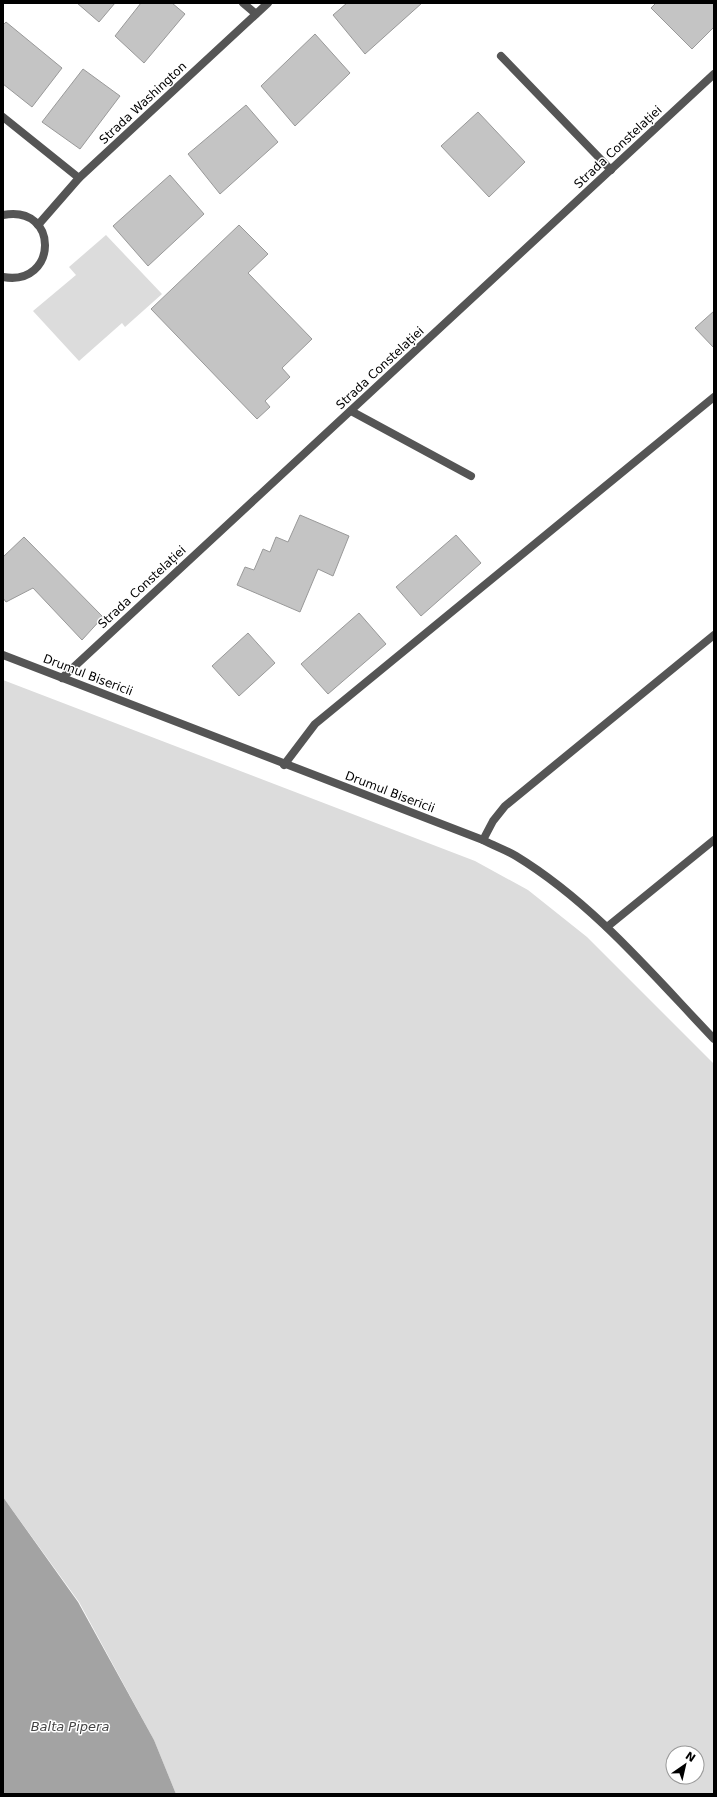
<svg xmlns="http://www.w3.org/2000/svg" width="717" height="1797" viewBox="0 0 717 1797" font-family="'DejaVu Sans',sans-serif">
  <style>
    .green { fill: #dcdcdc; fill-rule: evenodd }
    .water { fill: #a3a3a3 }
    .building { fill: #c4c4c4; stroke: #999 }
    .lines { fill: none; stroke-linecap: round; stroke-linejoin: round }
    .minor { stroke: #555; stroke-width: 8 }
    .labels { text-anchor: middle; stroke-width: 3; stroke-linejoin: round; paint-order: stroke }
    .street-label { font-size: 12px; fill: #000; stroke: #fff }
    .water-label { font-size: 13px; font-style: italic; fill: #444; stroke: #fff }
  </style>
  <rect width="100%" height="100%" fill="#fff"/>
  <!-- green -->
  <g class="green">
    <polygon points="106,235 162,294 125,327 122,323 79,361 33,311 76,275 69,267"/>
    <path d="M3,680L475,861L528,890L587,937L714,1064V1794H176L154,1740L79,1602L3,1497ZM673,1753H697V1777H673Z"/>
  </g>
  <!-- water -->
  <polygon class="water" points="3,1497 78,1602 154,1740 176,1794 3,1794"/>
  <!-- building -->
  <g class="building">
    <polygon points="77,3 115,3 99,22"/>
    <polygon points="141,3 172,3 185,14 144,63 115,36"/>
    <polygon points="347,3 422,3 365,54 333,15"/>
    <polygon points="656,3 714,3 714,27 692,49 651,8"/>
    <polygon points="6,22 62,68 32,107 3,84 3,25"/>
    <polygon points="315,34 350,73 295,126 261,86"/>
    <polygon points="83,69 120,96 80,149 42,122"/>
    <polygon points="246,105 278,142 220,194 188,154"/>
    <polygon points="478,112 525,162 489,197 441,146"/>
    <polygon points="170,175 204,214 148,266 113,226"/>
    <polygon points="239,225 268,254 248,273 312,339 282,368 290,377 265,401 270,407 257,419 151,309"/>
    <polygon points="714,311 714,348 695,328"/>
    <polygon points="300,515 349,536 333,576 318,569 300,612 237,585 245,567 254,570 263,549 270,552 276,537 288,542"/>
    <polygon points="456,535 481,563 421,616 396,587"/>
    <polygon points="24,537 103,617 82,640 33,588 6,602 3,598 3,557"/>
    <polygon points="359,613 386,644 328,694 301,664"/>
    <polygon points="248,633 275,663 239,696 212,666"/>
  </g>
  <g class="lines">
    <!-- minor -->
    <g class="minor">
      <polyline points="243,3 256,14"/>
      <polyline points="501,56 611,170"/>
      <polyline points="3,117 79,178"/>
      <path d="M3,215C60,204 58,287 3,277"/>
      <polyline points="38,225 79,178 268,3"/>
      <polyline points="351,411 471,476"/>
      <path d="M3,655L483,840C494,846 506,850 516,856C593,903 652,974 714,1039"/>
      <polyline points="62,678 714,74"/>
      <polyline points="284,765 315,724 714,397"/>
      <polyline points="483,840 493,821 505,806 714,635"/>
      <polyline points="607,927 714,840"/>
    </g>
  </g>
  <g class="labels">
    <!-- street labels -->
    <g class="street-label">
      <text transform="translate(143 103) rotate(-43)" y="4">Strada Washington</text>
      <text transform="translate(618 147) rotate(-43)" y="4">Strada Constelației</text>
      <text transform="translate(380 368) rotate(-43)" y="4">Strada Constelației</text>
      <text transform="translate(142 587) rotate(-43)" y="4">Strada Constelației</text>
      <text transform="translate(88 675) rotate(21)" y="4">Drumul Bisericii</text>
      <text transform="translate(390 792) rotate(21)" y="4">Drumul Bisericii</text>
    </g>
    <!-- water labels -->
    <g class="water-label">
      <text x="70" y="1731">Balta Pipera</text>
    </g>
  </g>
  <!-- border -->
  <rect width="717" height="1797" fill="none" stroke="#000000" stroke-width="8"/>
  <!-- north arrow -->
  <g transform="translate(685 1765) rotate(34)"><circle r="19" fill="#ffffff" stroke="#999999"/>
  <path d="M0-3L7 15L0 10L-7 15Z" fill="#000000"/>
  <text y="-6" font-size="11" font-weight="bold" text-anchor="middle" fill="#000000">N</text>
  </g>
</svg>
